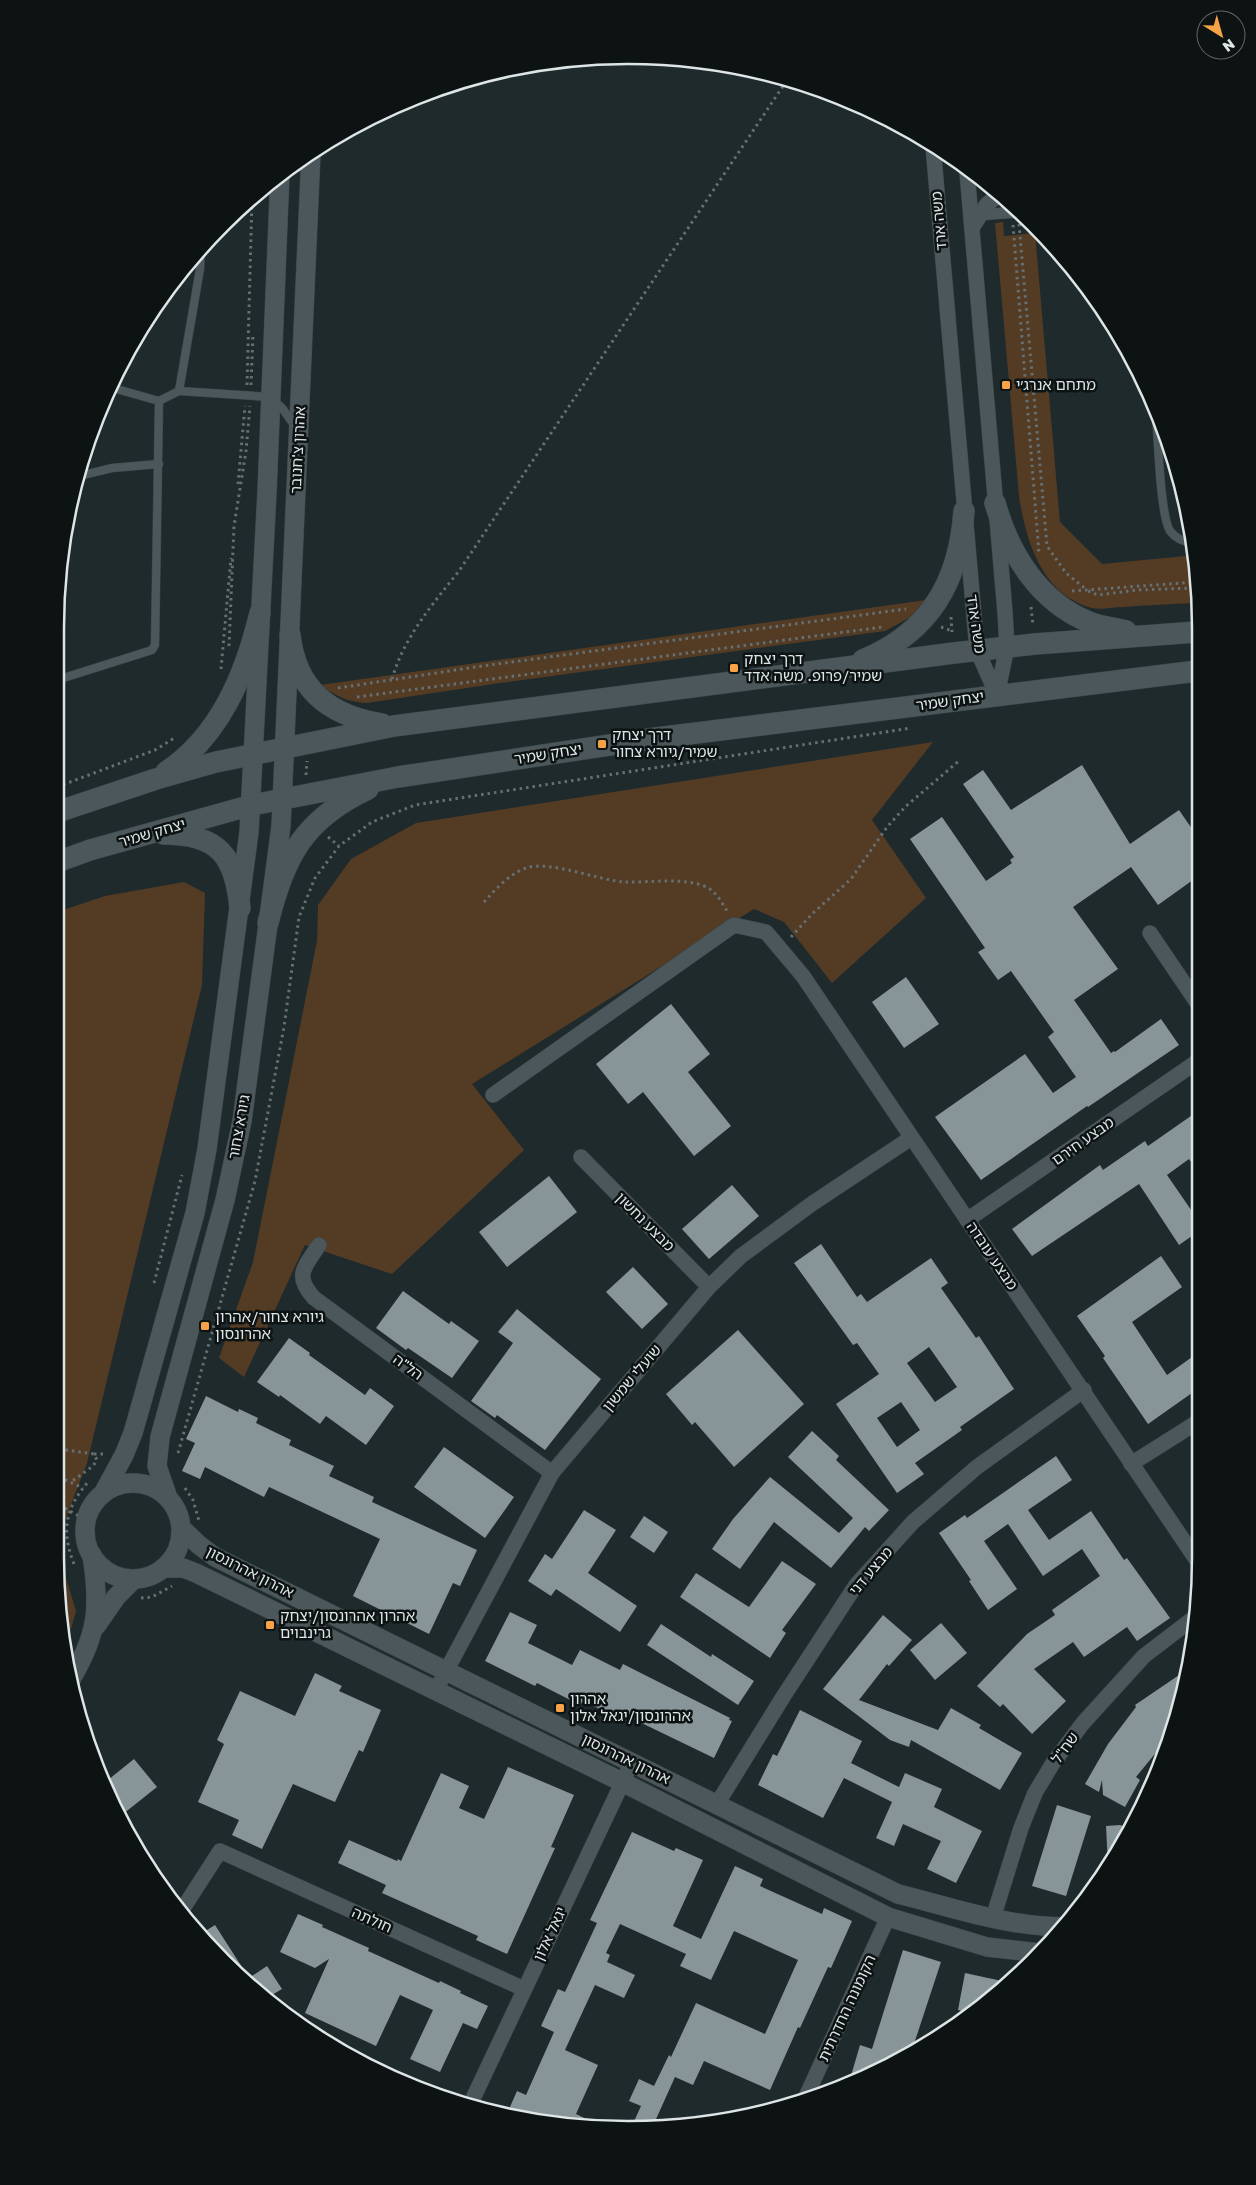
<svg xmlns="http://www.w3.org/2000/svg" width="1256" height="2185" viewBox="0 0 1256 2185" font-family="'Golos Text','Noto Sans Hebrew',sans-serif">
  <style>
    .green { fill: #533b24 }
    .building { fill: #889598; fill-rule: evenodd }
    .lines { fill: none; stroke-linecap: round; stroke-linejoin: round }
    .service-casing { stroke: #3b4547; stroke-width: 9 }
    .pedestrian-casing { stroke: #3b4547; stroke-width: 12 }
    .minor-casing { stroke: #3b4547; stroke-width: 16 }
    .tertiary-casing { stroke: #3b4547; stroke-width: 20 }
    .secondary-casing { stroke: #3b4547; stroke-width: 22 }
    .path { stroke: #667072; stroke-width: 3; stroke-dasharray: 2.5 4; stroke-linecap: butt }
    .service { stroke: #4b575a; stroke-width: 8 }
    .pedestrian { stroke: #4b575a; stroke-width: 11 }
    .minor { stroke: #4b575a; stroke-width: 15 }
    .tertiary { stroke: #4b575a; stroke-width: 19 }
    .secondary { stroke: #4b575a; stroke-width: 21 }
    .poi-dot { fill: #f6a246; stroke: #0d1213; stroke-width: 2 }
    .labels { text-anchor: middle; stroke-width: 5; stroke-linejoin: round; paint-order: stroke }
    .street-label { font-size: 15px; fill: #dee5e6; stroke: #0d1213 }
    .poi-label { font-size: 15px; fill: #dee5e6; stroke: #0d1213; text-anchor: start }
    .rim { fill: none; stroke: #dee5e6; stroke-width: 2.5 }
  </style>
  <rect width="100%" height="100%" fill="#1f2a2d"/>
  <!-- green -->
  <g class="green">
    <path d="M1003,222L1004,236L1035,233L1060,522L1102,564L1196,555V603C1172,604 1148,605 1123,607C1114,607 1101,610 1092,608C1042,595 1026,542 1019,496L995,223Z"/>
    <path d="M926,600L909,618L885,631L500,683L367,703C347,702 336,696 320,685Z"/>
    <polygon points="933,742 872,820 926,898 832,983 784,922 754,909 472,1084 524,1150 392,1274 305,1245 244,1377 219,1358 253,1262 317,941 318,905 351,859 416,823"/>
    <polygon points="184,882 205,893 202,985 87,1463 60,1533 57,912 105,896"/>
    <polygon points="60,1558 76,1611 67,1643 64,1648 60,1632"/>
  </g>
  <!-- building -->
  <g class="building">
    <polygon points="1082,765 1130,844 1179,810 1197,836 1197,877 1158,905 1131,867 1073,907 1118,969 1074,1000 1111,1053 1114,1051 1115,1052 1161,1019 1179,1045 1088,1107 1087,1106 981,1180 935,1117 1025,1054 1053,1093 1076,1077 1048,1037 1054,1032 1011,971 998,980 978,952 985,948 910,839 942,817 986,881 1012,863 1010,860 1014,857 963,784 983,770 1011,810"/>
    <polygon points="906,977 939,1024 904,1048 872,1002"/>
    <polygon points="671,1004 710,1054 688,1072 731,1126 694,1156 643,1092 628,1104 596,1064"/>
    <polygon points="1198,1111 1198,1172 1189,1159 1167,1175 1198,1220 1199,1231 1179,1245 1139,1184 1032,1256 1012,1229 1100,1165 1103,1170 1145,1141 1148,1146"/>
    <polygon points="549,1176 577,1212 507,1267 479,1232"/>
    <polygon points="732,1185 759,1216 709,1259 682,1229"/>
    <path d="M821,1244L857,1297L861,1294L867,1302L931,1258L948,1283L941,1288L976,1338L979,1336L1014,1389L960,1427L962,1430L915,1463L924,1474L897,1493L836,1404L879,1374L857,1343L853,1345L794,1263ZM929,1347L957,1387L935,1402L907,1363ZM901,1402L920,1430L897,1447L877,1418Z"/>
    <polygon points="1161,1256 1182,1287 1132,1322 1167,1375 1199,1352 1199,1388 1148,1424 1103,1358 1105,1356 1077,1316"/>
    <polygon points="633,1267 668,1304 642,1329 606,1292"/>
    <polygon points="403,1291 449,1324 451,1321 479,1341 452,1378 408,1348 406,1350 376,1328"/>
    <polygon points="517,1309 601,1379 545,1450 497,1415 495,1418 471,1401 513,1343 498,1332"/>
    <polygon points="738,1330 804,1404 734,1467 695,1422 692,1425 666,1394"/>
    <polygon points="289,1338 310,1353 309,1355 365,1395 370,1388 394,1406 366,1445 326,1416 320,1424 280,1395 279,1397 257,1382"/>
    <polygon points="206,1396 238,1412 239,1409 258,1418 256,1423 291,1440 289,1445 334,1466 329,1476 374,1497 372,1502 477,1550 460,1586 453,1583 429,1634 353,1596 380,1539 269,1487 264,1497 205,1467 200,1479 182,1471 195,1443 186,1439"/>
    <polygon points="812,1431 839,1456 836,1460 889,1510 869,1531 865,1527 831,1568 774,1522 740,1569 712,1549 733,1519 770,1477 839,1533 853,1518 788,1457"/>
    <polygon points="444,1447 514,1497 485,1538 414,1487"/>
    <polygon points="1056,1456 1072,1480 1028,1510 1049,1540 1091,1511 1124,1560 1127,1558 1170,1618 1137,1641 1127,1627 1084,1657 1073,1642 1034,1669 1066,1701 1032,1734 1003,1704 1000,1707 977,1686 1027,1634 1055,1615 1052,1610 1100,1576 1082,1549 1043,1576 1008,1524 984,1541 1017,1589 988,1610 969,1581 971,1580 939,1533 965,1515 967,1518"/>
    <polygon points="584,1510 616,1530 588,1573 637,1606 620,1632 556,1589 551,1596 528,1581 545,1554 552,1559"/>
    <polygon points="644,1516 668,1532 654,1553 630,1537"/>
    <polygon points="782,1561 816,1584 782,1630 786,1633 770,1658 680,1597 696,1573 749,1607"/>
    <polygon points="510,1612 537,1625 528,1643 572,1665 580,1650 620,1670 623,1664 730,1718 729,1720 732,1721 714,1758 627,1716 625,1721 583,1701 580,1705 537,1683 535,1686 485,1661"/>
    <polygon points="883,1615 912,1640 889,1666 887,1664 859,1700 938,1730 951,1708 981,1725 979,1728 1022,1753 1000,1790 911,1740 909,1747 890,1740 823,1689"/>
    <polygon points="941,1623 967,1653 935,1680 910,1650"/>
    <polygon points="661,1624 711,1657 712,1654 754,1681 738,1705 647,1645"/>
    <polygon points="1185,1671 1172,1733 1136,1777 1140,1780 1125,1807 1103,1795 1102,1780 1099,1792 1085,1784 1108,1744 1136,1707 1135,1705"/>
    <polygon points="315,1673 342,1686 339,1691 381,1710 363,1752 359,1750 335,1802 293,1784 262,1849 232,1835 239,1820 198,1802 224,1744 217,1740 240,1691 295,1716"/>
    <polygon points="800,1710 862,1741 851,1763 899,1787 905,1773 942,1789 934,1807 982,1831 956,1883 927,1869 941,1841 903,1824 894,1846 876,1838 892,1802 844,1778 823,1818 758,1785 773,1754 777,1756"/>
    <polygon points="134,1759 157,1787 118,1818 103,1784"/>
    <polygon points="508,1767 574,1795 551,1847 555,1848 507,1954 476,1940 478,1936 382,1893 386,1885 338,1863 349,1840 397,1861 398,1859 401,1861 441,1773 469,1786 459,1808 484,1819"/>
    <polygon points="1057,1805 1091,1816 1066,1896 1032,1886"/>
    <polygon points="1120,1825 1131,1828 1124,1844 1108,1866 1106,1826"/>
    <polygon points="632,1832 674,1851 676,1848 703,1860 673,1926 701,1939 735,1866 763,1879 760,1886 822,1914 824,1908 852,1921 831,1968 828,1967 800,2028 798,2027 770,2090 704,2061 693,2085 675,2077 652,2128 631,2128 641,2106 629,2101 639,2079 654,2086 669,2055 671,2057 696,2003 765,2034 798,1960 734,1931 711,1980 680,1966 686,1954 620,1924 606,1953 610,1955 607,1962 635,1975 624,1998 595,1985 565,2050 598,2065 576,2114 603,2127 553,2125 506,2116 517,2091 526,2095 554,2032 541,2026 558,1989 565,1992 597,1923 590,1920"/>
    <polygon points="298,1914 323,1925 322,1927 369,1948 368,1951 439,1983 440,1981 461,1991 460,1993 488,2006 477,2029 463,2023 440,2072 410,2059 433,2010 400,1995 376,2046 305,2013 329,1959 315,1968 280,1952"/>
    <polygon points="215,1925 249,1978 267,1966 282,1989 267,1998 223,1962 199,1935"/>
    <polygon points="903,1950 941,1962 910,2056 848,2086 860,2045 872,2049"/>
    <polygon points="965,1973 1011,1983 971,2013 958,2010"/>
  </g>
  <g class="lines">
    <defs>
      <g id="service">
        <polyline points="201,247 200,269 179,391 270,397 282,408 295,426"/>
        <polyline points="120,390 159,401 179,391"/>
        <path d="M1156,414C1158,437 1160,515 1170,531C1176,539 1184,542 1194,543"/>
        <polyline points="79,476 112,468 159,464"/>
        <polyline points="57,680 152,650 155,645 159,401"/>
      </g>
      <polyline id="pedestrian" points="978,215 1019,212"/>
      <g id="minor">
        <polyline points="933,146 977,650 997,695"/>
        <polyline points="967,172 1005,612 1007,647 997,695"/>
        <polyline points="972,228 987,204 998,196"/>
        <polyline points="1150,933 1198,1004"/>
        <polyline points="493,1095 734,925 766,932 803,976 1200,1565"/>
        <polyline points="581,1157 709,1287"/>
        <polyline points="967,1220 1198,1061"/>
        <path d="M319,1245C305,1267 293,1275 314,1298L552,1473"/>
        <polyline points="1131,1464 1199,1421"/>
        <polyline points="436,1690 552,1473 709,1287 741,1256 813,1203 911,1138"/>
        <polyline points="717,1804 783,1697 856,1585 913,1522 977,1467 1084,1390"/>
        <polyline points="180,1913 220,1851 524,1989"/>
        <polyline points="993,1918 1021,1828 1035,1793 1053,1763 1083,1723 1144,1656 1195,1617"/>
        <polyline points="805,2099 888,1917"/>
        <polyline points="469,2107 632,1762"/>
      </g>
      <g id="tertiary">
        <circle cx="133" cy="1531" r="48"/>
        <polyline points="104,1492 124,1455 133,1433 195,1213 207,1149 249,832 267,492 280,173"/>
        <polyline points="168,1498 157,1466 160,1437 225,1200 242,1121 281,826 311,153"/>
        <path d="M181,1528L199,1545L215,1557L898,1894C951,1907 1008,1927 1064,1927"/>
        <polyline points="164,1568 183,1568 196,1573 622,1782 888,1917 987,1947 1040,1953"/>
        <polyline points="96,1626 116,1597 134,1579"/>
        <path d="M71,1679C98,1634 100,1607 92,1555"/>
      </g>
      <g id="secondary">
        <path d="M995,503C1009,553 1039,602 1089,622C1101,627 1114,628 1126,631"/>
        <path d="M290,635C296,690 330,716 382,724"/>
        <path d="M863,660C930,632 959,582 964,511"/>
        <path d="M166,772C220,736 245,675 260,613"/>
        <polyline points="57,812 156,779 216,762 394,726 954,653 1035,644 1196,632"/>
        <path d="M164,834C219,834 235,856 240,908"/>
        <polyline points="57,862 90,850 252,805 398,777 656,738 1197,671"/>
        <path d="M268,923C284,857 304,819 368,789"/>
      </g>
    </defs>
    <!-- service casing -->
    <use href="#service" class="service-casing"/>
    <!-- pedestrian casing -->
    <use href="#pedestrian" class="pedestrian-casing"/>
    <!-- minor casing -->
    <use href="#minor" class="minor-casing"/>
    <!-- tertiary casing -->
    <use href="#tertiary" class="tertiary-casing"/>
    <!-- secondary casing -->
    <use href="#secondary" class="secondary-casing"/>
    <!-- path -->
    <g class="path">
      <polyline points="1019,224 1047,546 1066,573 1087,590"/>
      <polyline points="1013,225 1039,553"/>
      <polyline points="247,385 252,199"/>
      <polyline points="251,385 253,334"/>
      <polyline points="238,484 245,406"/>
      <polyline points="1072,591 1196,582"/>
      <polyline points="1088,591 1098,595 1137,590 1196,588"/>
      <polyline points="1031,607 1033,625"/>
      <polyline points="951,617 952,632"/>
      <polyline points="941,627 952,631"/>
      <polyline points="229,646 234,526 246,451 250,406"/>
      <polyline points="221,669 231,558"/>
      <path d="M392,679C404,637 432,605 459,571L787,80"/>
      <polyline points="338,688 482,666 906,609"/>
      <polyline points="357,697 883,627"/>
      <polyline points="306,775 307,761"/>
      <polyline points="57,787 155,750 176,737"/>
      <polyline points="328,837 339,846"/>
      <path d="M484,902C496,889 509,874 526,868C549,860 598,880 624,882C649,883 680,877 704,886C715,890 721,901 727,911"/>
      <polyline points="791,937 812,914 851,879 887,827 905,807 960,760"/>
      <polyline points="154,1283 182,1175"/>
      <polyline points="59,1449 94,1454 97,1460 93,1466 71,1482"/>
      <polyline points="178,1453 255,1181 284,1027 299,917 315,878 339,846 372,822 415,805 911,728"/>
      <polyline points="94,1454 106,1454"/>
      <polyline points="59,1477 83,1488"/>
      <polyline points="185,1488 193,1500 199,1521"/>
      <polyline points="59,1505 86,1520"/>
      <path d="M74,1564C61,1531 65,1509 88,1482"/>
      <polyline points="141,1598 152,1597 172,1586"/>
    </g>
    <!-- service -->
    <use href="#service" class="service"/>
    <!-- pedestrian -->
    <use href="#pedestrian" class="pedestrian"/>
    <!-- minor -->
    <use href="#minor" class="minor"/>
    <!-- tertiary -->
    <use href="#tertiary" class="tertiary"/>
    <!-- secondary -->
    <use href="#secondary" class="secondary"/>
  </g>
  <!-- markers -->
  <g class="poi-dot">
    <rect x="1001" y="380" width="10" height="10" rx="2.5"/>
    <rect x="729" y="663" width="10" height="10" rx="2.5"/>
    <rect x="597" y="739" width="10" height="10" rx="2.5"/>
    <rect x="200" y="1321" width="10" height="10" rx="2.5"/>
    <rect x="265" y="1620" width="10" height="10" rx="2.5"/>
    <rect x="555" y="1703" width="10" height="10" rx="2.5"/>
  </g>
  <g class="labels">
    <!-- street labels -->
    <g class="street-label">
      <text transform="translate(939 221) rotate(-95)" y="5">משה ארד</text>
      <text transform="translate(298 450) rotate(-87)" y="5">אהרון צ'חנובר</text>
      <text transform="translate(976 624) rotate(82)" y="5">משה ארד</text>
      <text transform="translate(950 701) rotate(-8)" y="5">יצחק שמיר</text>
      <text transform="translate(548 754) rotate(-9)" y="5">יצחק שמיר</text>
      <text transform="translate(152 833) rotate(-16)" y="5">יצחק שמיר</text>
      <text transform="translate(239 1127) rotate(-80)" y="5">גיורא צחור</text>
      <text transform="translate(1083 1141) rotate(-35)" y="5">מבצע חירם</text>
      <text transform="translate(645 1222) rotate(45)" y="5">מבצע נחשון</text>
      <text transform="translate(992 1256) rotate(56)" y="5">מבצע עובדה</text>
      <text transform="translate(408 1367) rotate(36)" y="5">הל"ה</text>
      <text transform="translate(632 1378) rotate(-50)" y="5">שועלי שמשון</text>
      <text transform="translate(871 1571) rotate(-50)" y="5">מבצע דני</text>
      <text transform="translate(250 1572) rotate(27)" y="5">אהרון אהרונסון</text>
      <text transform="translate(1065 1748) rotate(-54)" y="5">שח"ל</text>
      <text transform="translate(626 1759) rotate(26)" y="5">אהרון אהרונסון</text>
      <text transform="translate(372 1920) rotate(24)" y="5">חולתה</text>
      <text transform="translate(550 1934) rotate(-65)" y="5">יגאל אלון</text>
      <text transform="translate(847 2008) rotate(-65)" y="5">הקומונה החדרתית</text>
    </g>
    <!-- poi labels -->
    <g class="poi-label">
      <text x="1016" y="390">מתחם אנרג׳י</text>
      <text x="744" y="664">דרך יצחק<tspan x="744" dy="17">שמיר/פרופ. משה אדד</tspan></text>
      <text x="612" y="740">דרך יצחק<tspan x="612" dy="17">שמיר/גיורא צחור</tspan></text>
      <text x="215" y="1322">גיורא צחור/אהרון<tspan x="215" dy="17">אהרונסון</tspan></text>
      <text x="280" y="1621">אהרון אהרונסון/יצחק<tspan x="280" dy="17">גרינבוים</tspan></text>
      <text x="570" y="1704">אהרון<tspan x="570" dy="17">אהרונסון/יגאל אלון</tspan></text>
    </g>
  </g>
  <!-- crop -->
  <path d="M0 0H1256V2185H0ZM628 64H628A564 564 0 0 1 1192 628V1557A564 564 0 0 1 628 2121H628A564 564 0 0 1 64 1557V628A564 564 0 0 1 628 64Z" fill="#0d1213" fill-rule="evenodd"/>
  <path class="rim" d="M628 64H628A564 564 0 0 1 1192 628V1557A564 564 0 0 1 628 2121H628A564 564 0 0 1 64 1557V628A564 564 0 0 1 628 64Z"/>
  <!-- north arrow -->
  <g transform="translate(1221 35) rotate(143)"><circle r="24" fill="#0d1213" stroke="#616667"/>
  <path d="M0-4L9 19L0 12L-9 19Z" fill="#f6a246"/>
  <text y="-8" font-size="14" font-weight="bold" text-anchor="middle" fill="#dee5e6">N</text>
  </g>
</svg>
